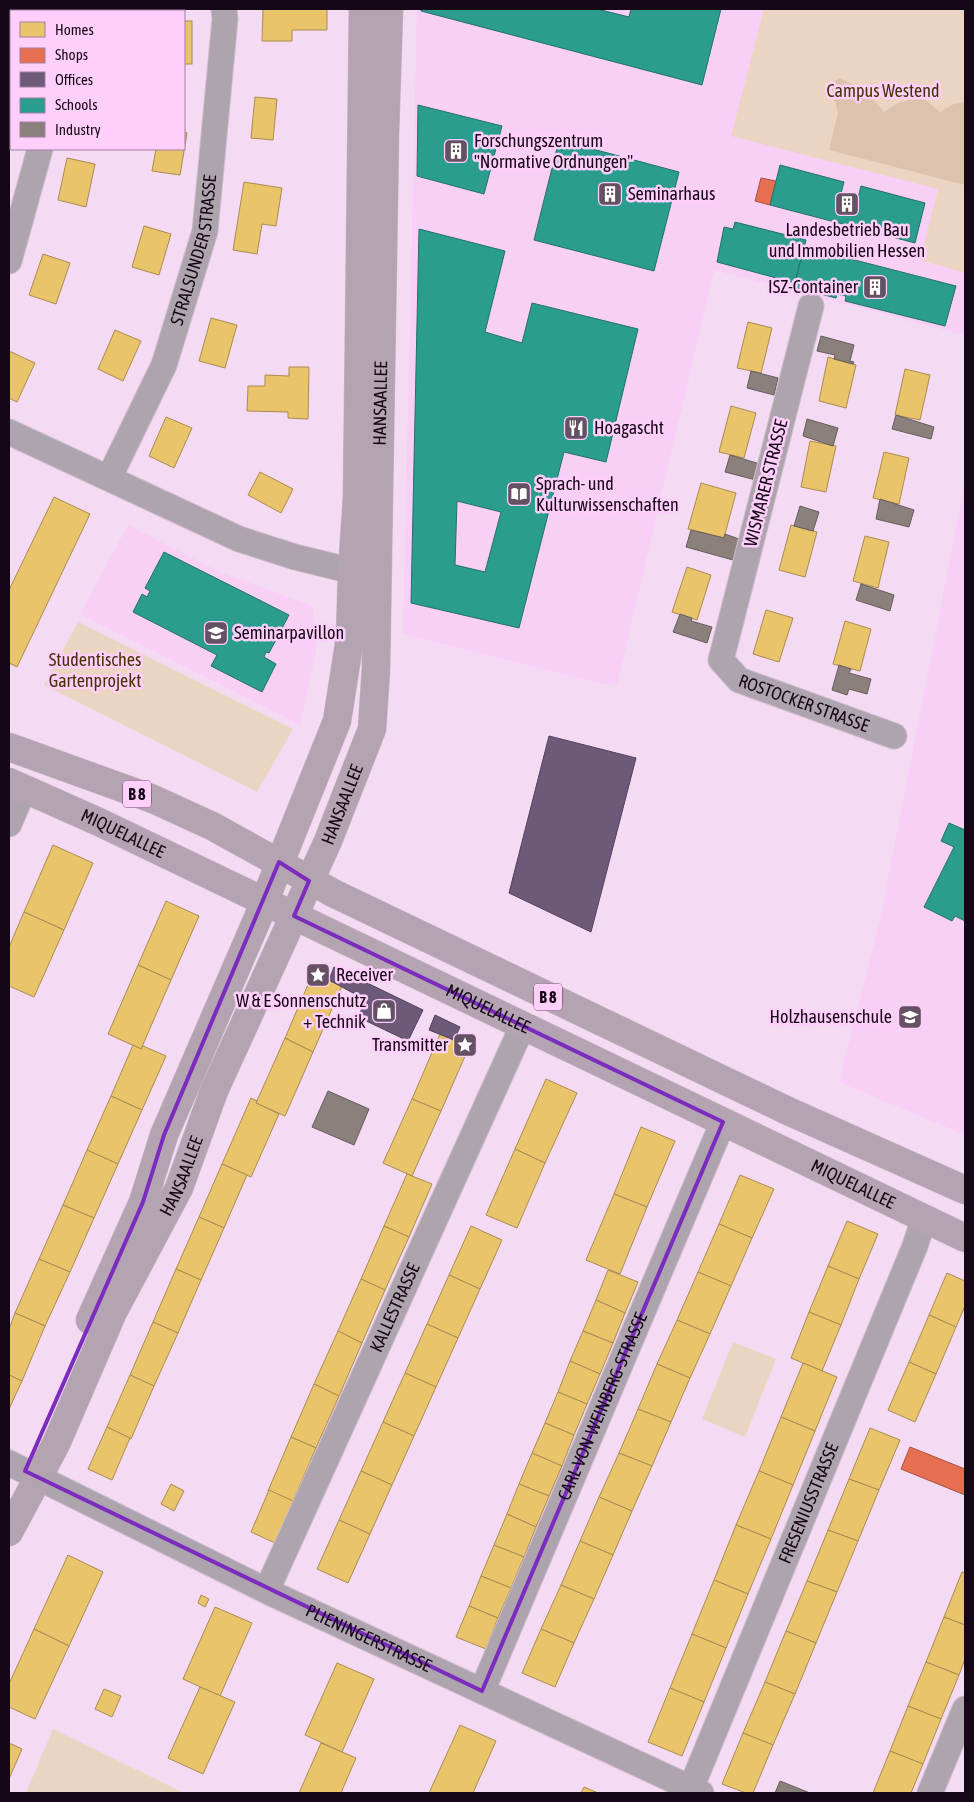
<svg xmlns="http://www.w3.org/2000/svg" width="974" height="1802" viewBox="0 0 974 1802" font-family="'Asap Condensed',sans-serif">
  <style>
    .built { fill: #f8cff6 }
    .green { fill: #ecd4c2 }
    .forest { fill: #ddc3ad }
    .homes { fill: #e9c46a; stroke: #aa8b51 }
    .shops { fill: #e76f51; stroke: #a8503f }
    .offices { fill: #6d597a; stroke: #53405c }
    .schools { fill: #2a9d8f; stroke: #24706b; fill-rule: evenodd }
    .industry { fill: #8a817c; stroke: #675c5d }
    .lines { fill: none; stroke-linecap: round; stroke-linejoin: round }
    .minor-casing { stroke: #cebbcd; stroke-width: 27 }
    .major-casing { stroke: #cebbcd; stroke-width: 29 }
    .minor { stroke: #aea4ad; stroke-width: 25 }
    .major { stroke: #b4a4b2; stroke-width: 28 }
    .marked { fill: none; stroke: #7b2cbf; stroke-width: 4; stroke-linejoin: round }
    .labels { text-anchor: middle; stroke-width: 5; stroke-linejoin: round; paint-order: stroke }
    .shield { fill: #ffcffc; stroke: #5c435b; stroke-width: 1 }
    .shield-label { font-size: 16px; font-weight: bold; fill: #160716 }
    .park-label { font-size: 18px; fill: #430; stroke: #ffcffc }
    .poi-label { font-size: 18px; fill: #160716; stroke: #ffcffc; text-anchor: start }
    .street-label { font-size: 18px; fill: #160716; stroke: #ffcffc }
  </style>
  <rect width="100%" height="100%" fill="#f4daf2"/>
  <!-- built -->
  <g class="built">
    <polygon points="417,9 965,9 965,335 714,270 617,685 600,683 403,634"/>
    <polygon points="965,482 965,1135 839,1082 880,920"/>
    <polygon points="128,525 222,573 313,606 316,651 300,725 80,614"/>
  </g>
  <!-- green -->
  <g class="green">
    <polygon points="764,9 965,9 965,273 920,260 938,189 731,136"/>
    <polygon points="78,622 293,729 257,792 44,685"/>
    <polygon points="733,1342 776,1359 745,1437 702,1419"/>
    <polygon points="53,1729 184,1793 26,1793"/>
  </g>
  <!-- forest -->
  <path class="forest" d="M839,78C858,85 871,96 884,112L898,103L922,97L940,112L954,104L965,102V185L829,150L838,113L831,85Z"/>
  <!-- homes -->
  <g class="homes">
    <polygon points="9,9 38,9 38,11 11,11 11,27 9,26"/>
    <polygon points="263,9 327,9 327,30 292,30 292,41 262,41"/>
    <rect x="184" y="21" width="8" height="43"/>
    <polygon points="9,81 11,81 11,110 9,119"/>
    <polygon points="255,97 277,99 273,140 251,138"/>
    <polygon points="184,132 187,133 180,175 152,171 156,149 184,149"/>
    <polygon points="67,158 95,164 86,207 58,200"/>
    <polygon points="244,182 282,188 276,226 262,224 257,254 233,250"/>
    <polygon points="144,226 171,234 159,275 132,267"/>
    <polygon points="43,254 70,263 56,304 29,295"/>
    <polygon points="211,318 237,325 225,368 199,361"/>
    <polygon points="748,322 772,328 761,373 737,368"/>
    <polygon points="115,330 141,341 123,381 98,369"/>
    <polygon points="9,351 35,363 17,402 9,398"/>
    <polygon points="828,357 856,365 846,408 819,401"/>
    <polygon points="289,367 309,367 308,419 288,418 288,412 247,411 248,386 265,386 265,375 289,376"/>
    <polygon points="905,369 930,375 920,420 895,415"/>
    <polygon points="731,406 756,413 744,458 719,452"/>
    <polygon points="166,417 192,428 174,468 149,456"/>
    <polygon points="810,441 836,446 826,492 801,487"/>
    <polygon points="884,452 909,458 899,504 873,498"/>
    <polygon points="260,472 293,489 281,513 248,495"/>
    <polygon points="701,483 736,493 724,538 688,529"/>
    <polygon points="54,497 90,514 17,667 9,663 9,590"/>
    <polygon points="791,525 817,532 805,577 779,570"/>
    <polygon points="865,536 889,542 878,588 853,581"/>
    <polygon points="687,567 711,575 697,620 672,612"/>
    <polygon points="766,610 793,618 779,662 753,654"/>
    <polygon points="845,621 871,629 860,671 833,664"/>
    <polygon points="53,845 93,863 64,930 24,912"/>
    <polygon points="166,901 199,916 171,980 138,965"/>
    <polygon points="24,912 64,930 34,997 9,986 9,947"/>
    <polygon points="138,965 171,980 141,1049 108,1034"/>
    <polygon points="313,973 342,986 313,1052 285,1038"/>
    <polygon points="440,1034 469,1047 441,1111 412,1099"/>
    <polygon points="285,1038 313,1052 285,1116 256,1103"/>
    <polygon points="133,1045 141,1049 143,1046 166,1056 142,1110 111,1096"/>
    <polygon points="546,1079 577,1093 545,1163 515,1149"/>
    <polygon points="111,1096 142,1110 118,1164 87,1150"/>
    <polygon points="251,1098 257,1101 256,1103 279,1114 251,1177 222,1164"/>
    <polygon points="412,1099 441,1111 412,1176 383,1163"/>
    <polygon points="641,1127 675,1141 647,1207 614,1194"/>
    <polygon points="515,1149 545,1163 517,1228 486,1215"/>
    <polygon points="87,1150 118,1164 94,1218 63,1205"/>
    <polygon points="222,1164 247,1175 224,1228 199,1217"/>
    <polygon points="407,1174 432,1184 409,1237 384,1226"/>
    <polygon points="740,1175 774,1189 752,1238 719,1224"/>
    <polygon points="614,1194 647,1207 620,1274 586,1260"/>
    <polygon points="63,1205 94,1218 70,1272 39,1259"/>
    <polygon points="199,1217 224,1228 201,1280 176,1269"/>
    <polygon points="847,1221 878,1234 859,1279 828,1266"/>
    <polygon points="719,1224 752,1238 731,1286 698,1272"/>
    <polygon points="384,1226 409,1237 385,1290 361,1279"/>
    <polygon points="471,1226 502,1240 480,1289 449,1275"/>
    <polygon points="39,1259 70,1272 45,1326 15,1313"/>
    <polygon points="828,1266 859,1279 841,1325 809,1312"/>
    <polygon points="176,1269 201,1280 178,1333 153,1322"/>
    <polygon points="608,1270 638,1282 625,1313 596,1300"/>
    <polygon points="698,1272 731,1286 710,1334 677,1320"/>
    <polygon points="947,1273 965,1281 965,1306 956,1327 929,1315"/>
    <polygon points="449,1275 480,1289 458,1338 427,1324"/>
    <polygon points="361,1279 385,1290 362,1343 338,1331"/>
    <polygon points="596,1300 625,1313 613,1343 583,1331"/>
    <polygon points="809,1312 841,1325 822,1371 791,1358"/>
    <polygon points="15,1313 45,1326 22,1381 9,1375 9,1329"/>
    <polygon points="929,1315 956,1327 936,1374 909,1362"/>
    <polygon points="677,1320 710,1334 690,1378 657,1364"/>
    <polygon points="153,1322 178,1333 154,1386 130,1375"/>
    <polygon points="427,1324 458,1338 436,1387 405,1373"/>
    <polygon points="338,1331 362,1343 339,1396 314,1384"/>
    <polygon points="583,1331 613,1343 600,1374 570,1361"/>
    <polygon points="570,1361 600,1374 587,1404 558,1392"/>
    <polygon points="909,1362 936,1374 915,1422 888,1410"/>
    <polygon points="803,1363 837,1377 815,1431 781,1417"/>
    <polygon points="657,1364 690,1378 671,1422 638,1409"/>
    <polygon points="405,1373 436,1387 414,1436 383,1422"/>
    <polygon points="9,1375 22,1381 9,1409"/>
    <polygon points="130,1375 154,1386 131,1439 107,1427"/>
    <polygon points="314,1384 339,1396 316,1448 291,1437"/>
    <polygon points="558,1392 587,1404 574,1435 545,1423"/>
    <polygon points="638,1409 671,1422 652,1466 619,1453"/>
    <polygon points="781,1417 815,1431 793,1485 759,1471"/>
    <polygon points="383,1422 414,1436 392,1485 361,1471"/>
    <polygon points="545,1423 574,1435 562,1466 532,1453"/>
    <polygon points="107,1427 130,1438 112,1480 88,1469"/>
    <polygon points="870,1428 900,1440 879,1490 849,1479"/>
    <polygon points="291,1437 316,1448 293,1501 268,1491"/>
    <polygon points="532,1453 562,1466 549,1496 519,1484"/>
    <polygon points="619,1453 652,1466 632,1511 599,1497"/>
    <polygon points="361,1471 392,1485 370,1534 339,1520"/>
    <polygon points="759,1471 793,1485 771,1539 736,1525"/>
    <polygon points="849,1479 879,1490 858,1541 828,1530"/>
    <polygon points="171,1484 184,1491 174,1511 161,1504"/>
    <polygon points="519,1484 549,1496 536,1527 507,1514"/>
    <polygon points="269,1490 293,1501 275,1543 251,1532"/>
    <polygon points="599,1497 632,1511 613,1555 580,1541"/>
    <polygon points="507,1514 536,1527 524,1557 494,1545"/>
    <polygon points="339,1520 370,1534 348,1583 317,1569"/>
    <polygon points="736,1525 771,1539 748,1594 714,1580"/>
    <polygon points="828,1530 858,1541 837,1592 807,1581"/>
    <polygon points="580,1541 613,1555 594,1599 561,1585"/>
    <polygon points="494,1545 524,1557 511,1588 481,1576"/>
    <polygon points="68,1555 103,1572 69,1646 34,1629"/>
    <polygon points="962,1572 965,1573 965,1625 944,1617"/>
    <polygon points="481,1576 511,1588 498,1618 469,1606"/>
    <polygon points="714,1580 748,1594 726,1648 692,1634"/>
    <polygon points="807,1581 837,1592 816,1643 786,1631"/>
    <polygon points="561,1585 594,1599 574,1643 541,1629"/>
    <polygon points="201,1595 209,1599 205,1607 198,1603"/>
    <polygon points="469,1606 498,1618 486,1649 456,1637"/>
    <polygon points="215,1607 252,1623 220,1696 183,1679"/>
    <polygon points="944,1617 965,1625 965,1659 959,1675 926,1662"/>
    <polygon points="34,1629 69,1646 35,1719 9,1707 9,1684"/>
    <polygon points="541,1629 574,1643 555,1687 522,1673"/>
    <polygon points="786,1631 816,1643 795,1694 765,1682"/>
    <polygon points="692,1634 726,1648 704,1702 670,1688"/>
    <polygon points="926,1662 959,1675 941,1719 908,1706"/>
    <polygon points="337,1663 374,1679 342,1752 305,1735"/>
    <polygon points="765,1682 795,1694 773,1745 743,1733"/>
    <polygon points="200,1687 235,1702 203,1774 168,1758"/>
    <polygon points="670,1688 704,1702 682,1756 648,1742"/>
    <polygon points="104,1689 121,1696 112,1717 95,1709"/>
    <polygon points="908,1706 941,1719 923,1764 890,1751"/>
    <polygon points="460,1725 496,1741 473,1793 429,1793"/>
    <polygon points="743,1733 773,1745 753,1793 746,1793 722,1784"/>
    <polygon points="9,1743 22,1749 9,1779"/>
    <polygon points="321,1743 356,1758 341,1793 299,1793"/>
    <polygon points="890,1751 923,1764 911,1793 873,1793"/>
    <polygon points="584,1787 598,1793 581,1793"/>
  </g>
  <!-- shops -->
  <g class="shops">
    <polygon points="761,178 776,181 770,205 755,201"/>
    <polygon points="910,1447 965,1469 965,1495 901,1469"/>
  </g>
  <!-- offices -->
  <g class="offices">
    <polygon points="549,736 636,758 591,932 509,893"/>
    <polygon points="334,967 423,1010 408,1041 358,1017 366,1000 329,980"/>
    <polygon points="435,1015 460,1027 454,1040 429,1030"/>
  </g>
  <!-- schools -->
  <g class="schools">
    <polygon points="421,9 597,9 629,17 631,9 721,9 702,85 421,11"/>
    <polygon points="418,105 502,126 484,194 417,176"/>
    <polygon points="559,140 679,172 654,271 534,240"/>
    <polygon points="780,165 844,182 840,197 848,200 857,202 861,186 925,203 915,243 770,205"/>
    <polygon points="735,222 806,240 795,283 717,262 724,227 733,229"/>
    <path d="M419,229L505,251L485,332L522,343L532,303L638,329L606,462L564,452L519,628L411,603ZM457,501L501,512L485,572L455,565Z"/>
    <polygon points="804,247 956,286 945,326 845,301 846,296 837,294 836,298 794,287"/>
    <polygon points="164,552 289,615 269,653 266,652 264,657 276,664 262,692 211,666 217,655 133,612 142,594 147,597 150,591 145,588"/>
    <polygon points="949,823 965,830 965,921 955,916 952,921 924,907 954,847 941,841"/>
  </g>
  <!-- industry -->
  <g class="industry">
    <polygon points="821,336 854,345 850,361 854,362 853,364 834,359 835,355 817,351"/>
    <polygon points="751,371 778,378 774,395 747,388"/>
    <polygon points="896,415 934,427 931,439 892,429"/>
    <polygon points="807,419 838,428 833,446 803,436"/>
    <polygon points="730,455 760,464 756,480 725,472"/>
    <polygon points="880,499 914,510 909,527 876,519"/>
    <polygon points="800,506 819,512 813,531 794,526"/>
    <polygon points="691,530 724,538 725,534 739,539 733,560 686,547"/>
    <polygon points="861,584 894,595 890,611 856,600"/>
    <polygon points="680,614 692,618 691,621 712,627 707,643 673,632"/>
    <polygon points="839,665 851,669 849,673 871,679 867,694 849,689 847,695 832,690"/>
    <polygon points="328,1091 369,1109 354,1145 312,1127"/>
    <polygon points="780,1781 810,1793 775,1793"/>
  </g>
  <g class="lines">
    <defs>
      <g id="minor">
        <polyline points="70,11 71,9"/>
        <polyline points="9,261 40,149"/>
        <path id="s1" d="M811,306L721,660L739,680L894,736"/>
        <polyline points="9,432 239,539 295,557 352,571"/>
        <path id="s2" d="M109,478L164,365L205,231L225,19L224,9"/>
        <polyline points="9,824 24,789"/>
        <path id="s3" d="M9,1463L273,1594L701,1793"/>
        <path id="s4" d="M267,1590L523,1025"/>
        <path id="s5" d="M482,1691L723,1122"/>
        <path id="s6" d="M691,1788L915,1246L924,1218"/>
        <polyline points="930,1793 965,1709"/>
      </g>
      <g id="major">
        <polyline points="9,747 153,799 212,826 333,893 788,1111 965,1190"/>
        <path id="s7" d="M9,782L99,822L965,1238"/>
        <polyline points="90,1320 143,1202 164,1135 257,920 337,721 350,638 352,571 357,498 363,9"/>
        <path id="s8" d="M9,1532L56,1444L113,1312L179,1188L214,1091L328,841L372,729L376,669L385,132L389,9"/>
      </g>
    </defs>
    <!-- minor casing -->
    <use href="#minor" class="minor-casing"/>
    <!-- major casing -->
    <use href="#major" class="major-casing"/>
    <!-- minor -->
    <use href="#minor" class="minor"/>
    <!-- major -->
    <use href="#major" class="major"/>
  </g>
  <!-- marked area -->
  <path class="marked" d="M279,862L309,881L294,916L723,1122L482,1691L25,1471L143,1202L164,1135Z"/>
  <!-- icons -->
  <defs>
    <symbol id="building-square" viewBox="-11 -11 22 22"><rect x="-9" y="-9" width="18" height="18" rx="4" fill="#645163" stroke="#ffcffc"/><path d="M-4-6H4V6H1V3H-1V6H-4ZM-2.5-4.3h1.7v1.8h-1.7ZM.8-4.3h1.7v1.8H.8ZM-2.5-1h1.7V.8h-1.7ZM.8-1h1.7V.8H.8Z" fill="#fff"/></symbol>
    <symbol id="restaurant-square" viewBox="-11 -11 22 22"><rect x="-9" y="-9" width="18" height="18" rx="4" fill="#645163" stroke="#ffcffc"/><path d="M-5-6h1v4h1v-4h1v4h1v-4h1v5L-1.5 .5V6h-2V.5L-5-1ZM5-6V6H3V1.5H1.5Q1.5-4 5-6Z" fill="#fff"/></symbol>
    <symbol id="library-square" viewBox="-11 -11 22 22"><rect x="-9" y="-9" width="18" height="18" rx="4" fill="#645163" stroke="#ffcffc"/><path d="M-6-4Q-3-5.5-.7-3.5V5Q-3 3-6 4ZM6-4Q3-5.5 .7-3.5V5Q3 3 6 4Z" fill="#fff"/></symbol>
    <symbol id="university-square" viewBox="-11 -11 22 22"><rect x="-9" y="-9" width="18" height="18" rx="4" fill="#645163" stroke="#ffcffc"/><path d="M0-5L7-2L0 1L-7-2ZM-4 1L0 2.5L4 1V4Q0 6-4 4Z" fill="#fff"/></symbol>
    <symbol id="sight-square" viewBox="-11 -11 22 22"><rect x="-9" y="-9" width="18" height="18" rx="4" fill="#645163" stroke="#ffcffc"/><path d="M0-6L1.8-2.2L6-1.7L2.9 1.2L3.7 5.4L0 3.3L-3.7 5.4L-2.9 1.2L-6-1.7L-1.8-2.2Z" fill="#fff"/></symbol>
    <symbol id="shop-square" viewBox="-11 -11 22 22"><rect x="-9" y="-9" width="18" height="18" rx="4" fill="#645163" stroke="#ffcffc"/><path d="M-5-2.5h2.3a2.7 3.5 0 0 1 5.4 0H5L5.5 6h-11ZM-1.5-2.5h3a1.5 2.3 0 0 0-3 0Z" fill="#fff"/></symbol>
    <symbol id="school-square" viewBox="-11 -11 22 22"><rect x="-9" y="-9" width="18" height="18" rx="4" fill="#645163" stroke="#ffcffc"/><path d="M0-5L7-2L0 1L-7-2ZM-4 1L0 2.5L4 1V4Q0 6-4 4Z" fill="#fff"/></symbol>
  </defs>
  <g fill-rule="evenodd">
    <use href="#building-square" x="442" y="137" width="28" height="28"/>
    <use href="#building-square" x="596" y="180" width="28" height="28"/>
    <use href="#building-square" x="833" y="190" width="28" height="28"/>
    <use href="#building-square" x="861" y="273" width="28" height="28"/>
    <use href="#restaurant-square" x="562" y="414" width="28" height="28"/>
    <use href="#library-square" x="505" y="480" width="28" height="28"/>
    <use href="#university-square" x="202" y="619" width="28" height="28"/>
    <use href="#sight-square" x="304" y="961" width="28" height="28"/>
    <use href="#shop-square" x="370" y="997" width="28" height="28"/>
    <use href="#school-square" x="896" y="1003" width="28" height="28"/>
    <use href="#sight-square" x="451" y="1031" width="28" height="28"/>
  </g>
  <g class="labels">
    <!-- shield labels -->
    <g class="shield">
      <rect x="123" y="780.5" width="28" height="27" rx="4"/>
      <rect x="534" y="983.5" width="28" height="27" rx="4"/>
    </g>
    <g class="shield-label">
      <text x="137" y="800">B 8</text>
      <text x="548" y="1003">B 8</text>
    </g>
    <!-- park labels -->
    <g class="park-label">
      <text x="883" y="97">Campus Westend</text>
      <text x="95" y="666">Studentisches<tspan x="95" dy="21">Gartenprojekt</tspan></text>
    </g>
    <!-- poi labels -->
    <g class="poi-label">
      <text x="474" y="147">Forschungszentrum<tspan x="474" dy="21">"Normative Ordnungen"</tspan></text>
      <text x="628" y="200">Seminarhaus</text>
      <text x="847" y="236" text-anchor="middle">Landesbetrieb Bau<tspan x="847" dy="21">und Immobilien Hessen</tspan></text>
      <text x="858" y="293" text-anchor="end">ISZ-Container</text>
      <text x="594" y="434">Hoagascht</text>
      <text x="536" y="490">Sprach- und<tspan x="536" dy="21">Kulturwissenschaften</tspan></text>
      <text x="234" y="639">Seminarpavillon</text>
      <text x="336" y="981">Receiver</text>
      <text x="366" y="1007" text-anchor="end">W &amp; E Sonnenschutz<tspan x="366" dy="21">+ Technik</tspan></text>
      <text x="892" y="1023" text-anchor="end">Holzhausenschule</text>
      <text x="448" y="1051" text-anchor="end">Transmitter</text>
    </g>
    <!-- street labels -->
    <g class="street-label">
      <text dy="6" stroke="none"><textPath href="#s2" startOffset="245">STRALSUNDER STRASSE</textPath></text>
      <text dy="6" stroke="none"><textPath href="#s8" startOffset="1208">HANSAALLEE</textPath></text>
      <text transform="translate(766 483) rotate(-76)" y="6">WISMARER STRASSE</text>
      <text dy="6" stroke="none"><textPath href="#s1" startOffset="461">ROSTOCKER STRASSE</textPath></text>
      <text dy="6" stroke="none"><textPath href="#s8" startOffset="801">HANSAALLEE</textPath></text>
      <text dy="6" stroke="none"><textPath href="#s7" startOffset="125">MIQUELALLEE</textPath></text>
      <text dy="6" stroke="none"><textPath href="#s7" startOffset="530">MIQUELALLEE</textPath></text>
      <text dy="6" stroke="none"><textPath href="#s8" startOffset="396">HANSAALLEE</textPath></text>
      <text dy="6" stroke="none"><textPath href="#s7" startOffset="935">MIQUELALLEE</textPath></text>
      <text dy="6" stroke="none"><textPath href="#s4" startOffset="310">KALLESTRASSE</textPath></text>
      <text dy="6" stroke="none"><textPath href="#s5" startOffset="309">CARL-VON-WEINBERG-STRASSE</textPath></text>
      <text dy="6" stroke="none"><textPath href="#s6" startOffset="308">FRESENIUSSTRASSE</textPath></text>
      <text dy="6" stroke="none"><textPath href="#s3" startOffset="400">PLIENINGERSTRASSE</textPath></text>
    </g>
  </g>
  <!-- border -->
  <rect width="974" height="1802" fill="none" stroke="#160716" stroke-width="20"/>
  <!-- legend -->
  <rect x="10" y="10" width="175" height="140" fill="#ffcffc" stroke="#a27fa0"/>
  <rect x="20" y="22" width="25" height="15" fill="#e9c46a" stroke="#a27fa0"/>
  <text x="55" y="35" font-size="15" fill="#160716">Homes</text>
  <rect x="20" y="48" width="25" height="15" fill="#e76f51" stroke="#a27fa0"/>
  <text x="55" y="60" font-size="15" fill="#160716">Shops</text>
  <rect x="20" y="72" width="25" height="15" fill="#6d597a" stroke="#a27fa0"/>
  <text x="55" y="85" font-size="15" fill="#160716">Offices</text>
  <rect x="20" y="98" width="25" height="15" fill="#2a9d8f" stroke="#a27fa0"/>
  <text x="55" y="110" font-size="15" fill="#160716">Schools</text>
  <rect x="20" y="122" width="25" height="15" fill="#8a817c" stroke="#a27fa0"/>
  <text x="55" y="135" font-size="15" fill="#160716">Industry</text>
</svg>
